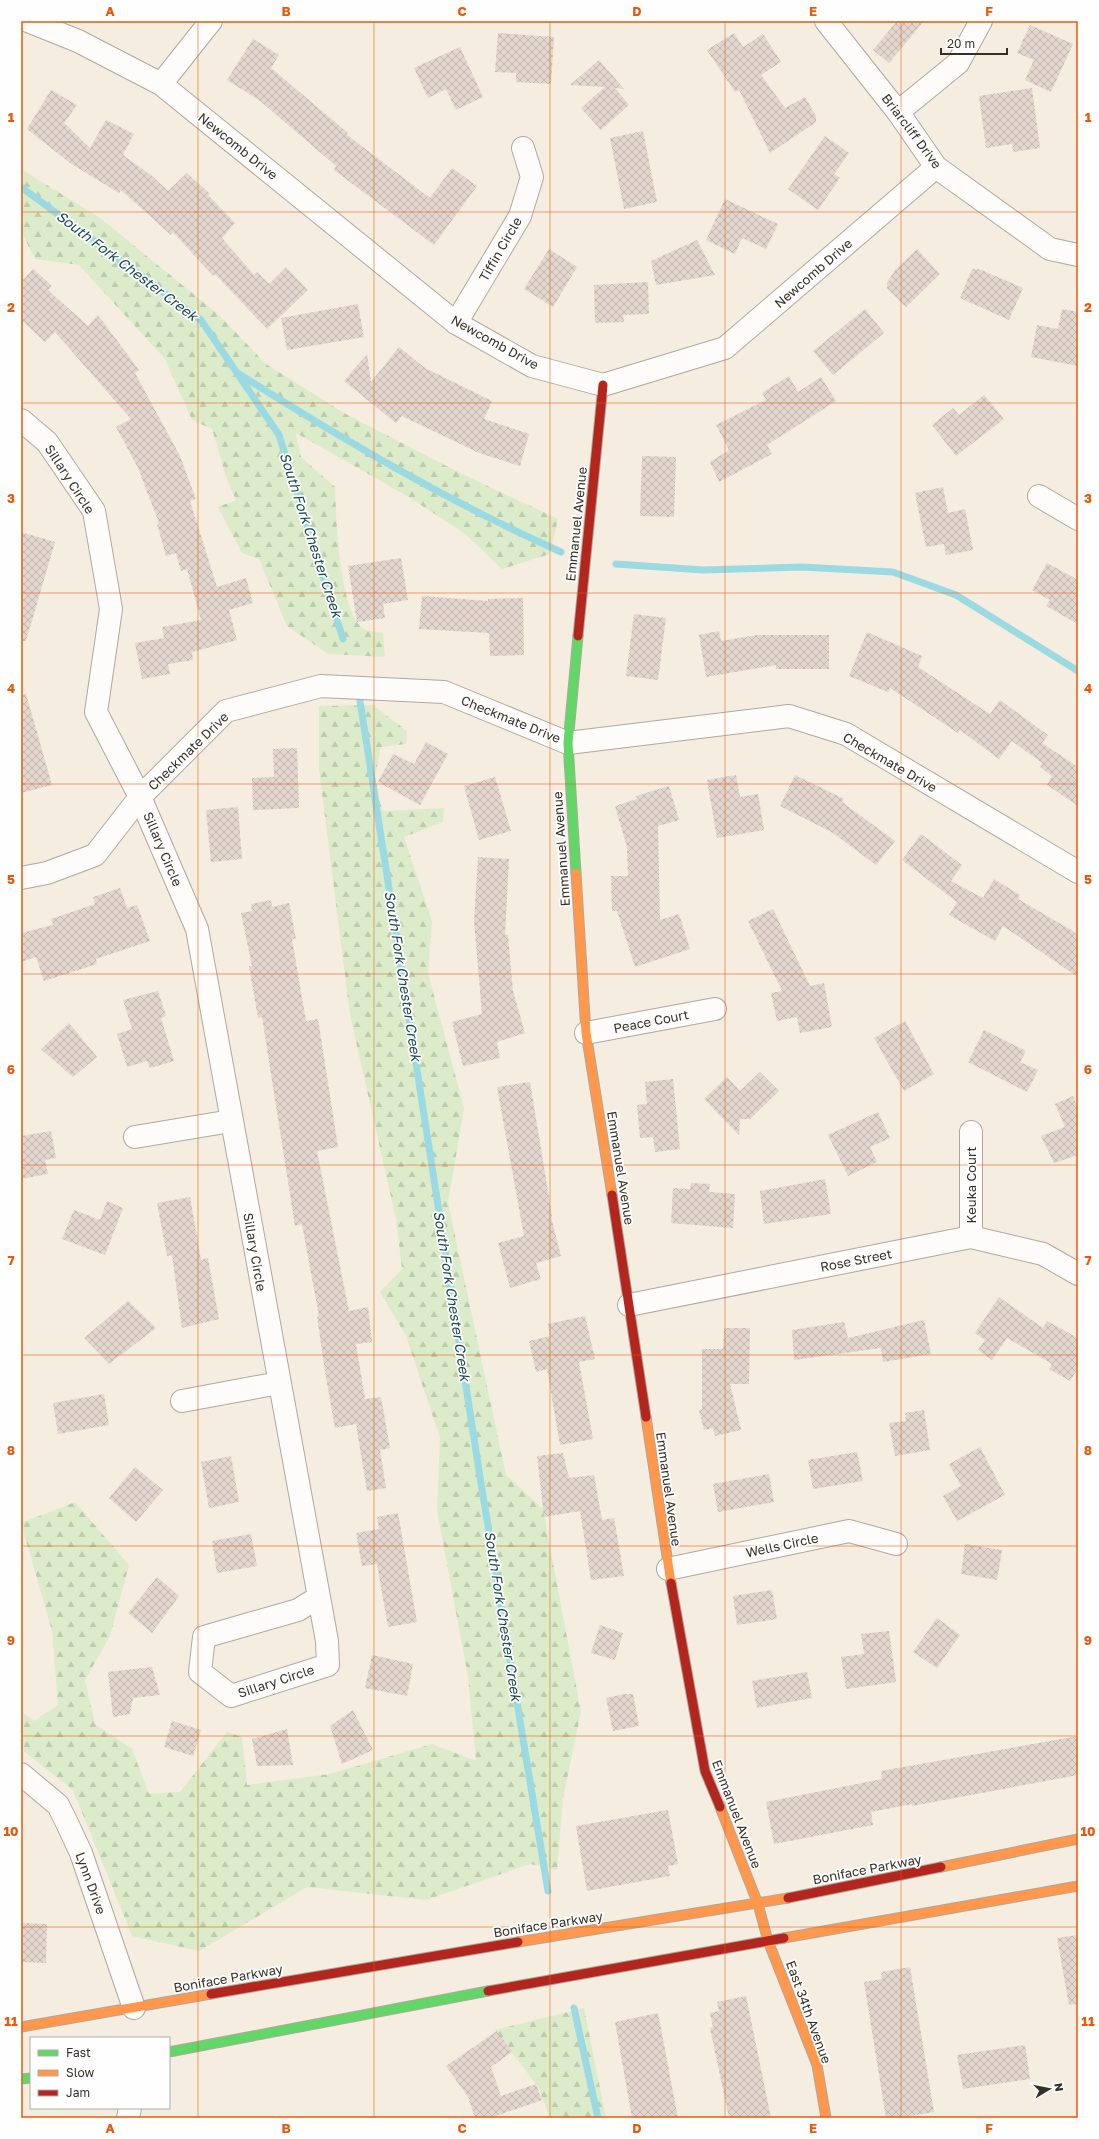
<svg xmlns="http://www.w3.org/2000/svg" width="1099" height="2139" viewBox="0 0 1099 2139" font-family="'Golos Text',sans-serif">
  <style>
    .forest { fill: url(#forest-firs) }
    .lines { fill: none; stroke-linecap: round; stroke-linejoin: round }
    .stream { stroke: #9bdae2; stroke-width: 7 }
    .building { fill: url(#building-cross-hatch) }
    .street-casing { stroke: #aea89f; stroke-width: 24 }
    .fast-casing { stroke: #aea89f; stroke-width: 11 }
    .slow-casing { stroke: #aea89f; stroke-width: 11 }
    .jam-casing { stroke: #aea89f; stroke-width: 11 }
    .street { stroke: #fefcfa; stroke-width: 22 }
    .fast { stroke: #63d668; stroke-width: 9 }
    .slow { stroke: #ff974d; stroke-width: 9 }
    .jam { stroke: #b3261e; stroke-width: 9 }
    .grid { fill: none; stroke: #e8590c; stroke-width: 1; stroke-opacity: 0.55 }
    .labels { text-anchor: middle; stroke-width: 3.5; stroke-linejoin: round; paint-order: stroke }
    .street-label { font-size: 13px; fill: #353027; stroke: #fefefe }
    .water-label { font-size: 14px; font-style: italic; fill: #1c474f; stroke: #fefefe }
    .neatline { fill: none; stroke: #e8590c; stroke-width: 1.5 }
    .grid-label { font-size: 13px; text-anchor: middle; font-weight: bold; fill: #e8590c }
  </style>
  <defs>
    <pattern id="forest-firs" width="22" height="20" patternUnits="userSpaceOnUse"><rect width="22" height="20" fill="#dceccb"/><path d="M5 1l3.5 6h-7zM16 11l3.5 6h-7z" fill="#bdcbae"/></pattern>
    <pattern id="building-cross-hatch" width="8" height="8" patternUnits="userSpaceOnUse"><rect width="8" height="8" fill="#e2d6ce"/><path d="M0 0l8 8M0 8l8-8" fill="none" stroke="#c2b8b1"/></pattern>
  </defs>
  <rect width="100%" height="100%" fill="#f5ede0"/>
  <!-- forest -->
  <g class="forest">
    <path d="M21,169L99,217L219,315L266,364L344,413L458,472L558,519L550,554L502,569L464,533L407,496L296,433L301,457L335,487C336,519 339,608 362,628C367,632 377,631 383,633L385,657L328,654L287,626L259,559L242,553L218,507L236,500L227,480L212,429L192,420L165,359L79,265L35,259L21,231Z"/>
    <polygon points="373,705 407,731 406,744 381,747 375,776 382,811 444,808 443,822 404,837 432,921 428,973 464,1108 448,1203 506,1475 543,1509 581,1712 563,1798 557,1870 530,1864 426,1900 307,1887 199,1951 132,1936 73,1790 21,1749 21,1711 34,1721 58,1705 52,1631 21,1523 75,1502 129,1565 110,1636 85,1680 95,1724 132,1749 149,1794 180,1792 227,1732 242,1737 247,1785 330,1774 432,1744 476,1761 468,1677 437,1510 440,1438 406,1336 380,1292 402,1269 396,1219 350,1015 319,769 319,706"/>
    <polygon points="584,2008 606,2118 550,2118 538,2087 495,2030"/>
  </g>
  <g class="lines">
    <!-- stream -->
    <g class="stream">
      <polyline points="21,187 201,320 279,435 343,639"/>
      <path d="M239,374C342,439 449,502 561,552"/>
      <polyline points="616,564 703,570 802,567 893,572 956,595 1078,671"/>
      <polyline points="360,701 480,1477 548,1891"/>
      <polyline points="574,2008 598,2118"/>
    </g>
  </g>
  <!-- building -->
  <g class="building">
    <polygon points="897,21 924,21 889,63 873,50"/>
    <polygon points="1030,25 1073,44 1051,92 1025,80 1034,60 1017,53"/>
    <polygon points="498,33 554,37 551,84 516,82 516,73 495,72"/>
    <polygon points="734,33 743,47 763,34 781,62 761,75 785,108 805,97 816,116 816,122 770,153 739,90 735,92 707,50"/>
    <polygon points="253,39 279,55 271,68 348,133 347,135 430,198 452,168 477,186 434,245 334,170 336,166 259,100 227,80"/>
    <polygon points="460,47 483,97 456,110 446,89 428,98 414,68"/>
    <polygon points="599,60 624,89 615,88 629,105 601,130 581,108 605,87 570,85"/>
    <polygon points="1032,88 1040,148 1013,152 1012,144 986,148 979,96"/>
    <polygon points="51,90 77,105 64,123 90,148 106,120 134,134 123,155 152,176 168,191 187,173 210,194 208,195 235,223 222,238 254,275 257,272 269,284 286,267 308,290 267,329 215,274 213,276 173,232 171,235 121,190 119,193 70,163 27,129"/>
    <polygon points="643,131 657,202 624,209 610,138"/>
    <polygon points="825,136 849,153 834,174 840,178 818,210 788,189"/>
    <polygon points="725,199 778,224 766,249 742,238 735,254 706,240"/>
    <polygon points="697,240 715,275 656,285 651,261"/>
    <polygon points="549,249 577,267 553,307 524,289"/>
    <polygon points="917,249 940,274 906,307 887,288 887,283 895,270"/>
    <polygon points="33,269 52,286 48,290 88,326 98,315 139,370 135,373 180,456 196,499 190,501 217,587 246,578 253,603 229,610 237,640 192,652 193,660 168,664 170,674 142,679 135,643 164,638 162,627 201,620 187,569 181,571 176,553 166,556 157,524 159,523 138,468 116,427 131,419 55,332 45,342 21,320 21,282"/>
    <polygon points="972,269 979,269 1023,288 1009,320 960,298"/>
    <polygon points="648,282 649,314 623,315 624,322 595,323 594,285"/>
    <polygon points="358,304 364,337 287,350 281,318"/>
    <polygon points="865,309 884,333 833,375 813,351"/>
    <polygon points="1062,309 1078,312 1078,366 1031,357 1037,325 1058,329"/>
    <polygon points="399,347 425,368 492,401 484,419 529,434 520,466 479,453 402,416 396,423 344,381 367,354 371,382"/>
    <polygon points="789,376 798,392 821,377 836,401 767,445 772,454 719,482 710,462 729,450 716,425 766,400 762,393"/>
    <polygon points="984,395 1004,419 956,456 932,425 953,408 959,415"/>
    <polygon points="642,456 676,457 674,517 640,516"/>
    <polygon points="943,487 948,513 965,509 973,550 946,555 944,544 926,547 915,493"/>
    <polygon points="21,532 55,542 26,641 21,641"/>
    <polygon points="401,558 408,600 383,604 385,618 357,622 348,566"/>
    <polygon points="1047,563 1078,580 1078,624 1046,606 1050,600 1032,590"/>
    <polygon points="422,596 488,601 488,599 523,598 524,655 490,656 489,633 419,629"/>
    <polygon points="634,614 666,618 658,680 626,676"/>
    <polygon points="719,631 721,641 757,635 829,635 829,669 776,669 776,665 706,677 699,635"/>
    <polygon points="867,632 922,656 918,667 990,714 1000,700 1048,735 1042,743 1078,767 1078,806 1047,785 1052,776 1040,767 1042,763 1012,741 999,759 960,730 958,733 890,688 888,692 849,676"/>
    <polygon points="26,694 52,785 21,793 21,695"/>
    <polygon points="426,742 448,754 420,805 378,782 393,754 414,764"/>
    <polygon points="297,748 299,808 253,810 252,778 274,777 273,749"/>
    <polygon points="736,775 740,797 758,794 764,830 717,838 707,780"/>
    <polygon points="795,775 844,799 842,802 895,841 876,865 833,833 780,806"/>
    <polygon points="495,777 511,831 479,840 464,786"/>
    <polygon points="669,786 679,820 658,826 660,920 679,914 690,949 635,967 617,911 612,911 611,876 628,876 627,847 615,806 637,799 636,796"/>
    <polygon points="238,807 242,859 211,862 206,810"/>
    <polygon points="921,834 962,865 951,881 983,898 994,879 1020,895 1018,899 1078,934 1078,977 1003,926 995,941 949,915 957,902 902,860"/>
    <polygon points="478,857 509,859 505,935 508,935 513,991 525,1033 497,1042 500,1058 463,1066 452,1022 482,1014 474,921"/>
    <polygon points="120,888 127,908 137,905 150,941 96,959 97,964 44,981 36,957 21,962 21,933 53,925 51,919 95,904 93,897"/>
    <polygon points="271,900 272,907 289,903 296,939 292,939 306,1021 318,1019 338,1147 317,1151 349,1311 368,1307 372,1342 356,1344 365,1399 381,1397 390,1448 380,1450 386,1488 367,1491 356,1424 335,1428 325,1372 317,1316 319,1316 302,1224 295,1226 262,1017 258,1018 249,966 252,966 241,913 252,911 251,904"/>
    <polygon points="773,909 810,986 824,983 832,1027 800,1033 797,1017 777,1021 771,993 782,991 748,921"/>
    <polygon points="158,991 166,1016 161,1018 174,1061 150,1068 147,1061 127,1067 117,1034 132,1029 123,1000"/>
    <polygon points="905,1021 934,1074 904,1091 874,1038"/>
    <polygon points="69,1023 97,1057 73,1077 41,1049"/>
    <polygon points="984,1030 1026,1051 1020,1062 1038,1070 1027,1092 968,1062"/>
    <polygon points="760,1072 779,1091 750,1119 740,1119 739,1135 704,1099 727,1077 740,1091"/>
    <polygon points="673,1079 680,1149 655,1152 653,1137 640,1138 637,1105 647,1104 645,1082"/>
    <polygon points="530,1082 552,1216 551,1217 561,1256 536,1263 541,1279 510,1288 498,1243 524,1236 497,1087"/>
    <polygon points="1073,1096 1078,1109 1078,1155 1054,1163 1041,1136 1065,1127 1055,1104"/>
    <polygon points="878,1112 890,1138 870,1147 877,1162 848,1176 828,1135"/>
    <polygon points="51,1131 56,1158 45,1160 48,1174 21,1179 21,1136"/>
    <polygon points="825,1179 831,1214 764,1224 760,1191"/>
    <polygon points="691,1183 710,1184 709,1192 735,1194 733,1228 671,1223 673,1188 690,1189"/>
    <polygon points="190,1197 201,1260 208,1258 219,1319 182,1328 172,1255 167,1256 157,1203"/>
    <polygon points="107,1201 123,1208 105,1255 62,1239 74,1210 100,1220"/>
    <polygon points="999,1297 1043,1328 1047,1321 1078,1338 1078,1368 1070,1381 1049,1369 1052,1364 1007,1338 992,1360 978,1350 985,1340 975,1333"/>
    <polygon points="128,1301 156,1328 109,1364 84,1338"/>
    <polygon points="585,1316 595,1359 579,1362 593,1439 560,1445 547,1369 536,1372 529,1341 550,1336 548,1324"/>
    <polygon points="924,1320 931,1354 883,1362 881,1348 794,1360 792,1330 844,1322 848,1338"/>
    <polygon points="724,1328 750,1328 749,1384 730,1384 741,1430 715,1436 713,1428 704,1430 699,1410 702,1409 702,1349 723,1349"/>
    <polygon points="104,1394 109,1425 58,1434 53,1403"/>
    <polygon points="924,1410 930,1450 895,1456 889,1423 906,1421 905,1413"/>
    <polygon points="980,1447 1005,1495 957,1521 943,1496 961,1486 949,1464"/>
    <polygon points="857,1452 863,1481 813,1489 808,1460"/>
    <polygon points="563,1453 569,1478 594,1475 602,1520 614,1518 624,1576 591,1580 580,1511 544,1517 537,1456"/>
    <polygon points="231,1456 239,1502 209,1508 201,1462"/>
    <polygon points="135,1467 163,1490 136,1522 109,1498"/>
    <polygon points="769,1474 774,1502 718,1512 713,1484"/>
    <polygon points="398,1513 417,1622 388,1627 377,1564 362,1566 356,1533 379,1529 377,1517"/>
    <polygon points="251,1534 257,1566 217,1573 212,1541"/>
    <polygon points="965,1544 1002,1550 997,1580 961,1574"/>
    <polygon points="157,1577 179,1596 152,1633 128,1613"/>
    <polygon points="772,1590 777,1619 737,1625 733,1596"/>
    <polygon points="937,1618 960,1635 937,1668 913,1652"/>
    <polygon points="600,1625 623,1633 615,1660 591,1653"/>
    <polygon points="889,1631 896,1682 846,1689 841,1657 864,1654 861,1634"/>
    <polygon points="372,1655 413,1664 407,1696 365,1688"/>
    <polygon points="152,1667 160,1695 133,1698 130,1714 113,1717 108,1672"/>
    <polygon points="807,1672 812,1698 757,1708 752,1681"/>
    <polygon points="625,1694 633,1694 639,1726 613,1731 606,1698"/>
    <polygon points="353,1710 373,1750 342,1764 330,1726"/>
    <polygon points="172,1721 201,1730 193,1756 164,1747"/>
    <polygon points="287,1729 293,1765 257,1766 252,1739"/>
    <polygon points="1078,1736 1078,1775 912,1806 912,1804 871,1812 873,1825 774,1844 766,1802 882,1779 881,1771"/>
    <polygon points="668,1810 678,1864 668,1866 670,1876 587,1891 576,1826"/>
    <polygon points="21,1923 47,1924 46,1963 21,1962"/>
    <polygon points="1078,1935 1078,2004 1069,2005 1057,1938"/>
    <polygon points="910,1967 934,2112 899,2118 886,2118 864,1982 882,1979 881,1972"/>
    <polygon points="746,1996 771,2118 729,2118 710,2028 713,2027 710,2013 719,2011 717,2002"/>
    <polygon points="658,2013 678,2118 632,2118 615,2022"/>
    <polygon points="497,2031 512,2052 491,2067 501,2096 536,2084 542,2100 490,2118 475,2118 468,2097 446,2066"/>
    <polygon points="1025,2045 1030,2079 963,2089 957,2055"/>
  </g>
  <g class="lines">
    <defs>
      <g id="street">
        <polyline points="28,21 78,41 161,84 456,323 532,366 603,385 725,348 936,167"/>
        <polyline points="826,21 898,112 936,167 1050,249 1078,255"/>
        <polyline points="161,84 211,21"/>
        <polyline points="898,112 958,63 981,21"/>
        <polyline points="456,323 520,216 532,177 523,148"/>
        <polyline points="21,420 47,442 94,511 111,609 96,712 140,797 197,929 327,1641 328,1665 231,1696 200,1672 204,1637 298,1610 319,1597"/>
        <polyline points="1039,496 1078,519"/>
        <polyline points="21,878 47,873 95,855 140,797 226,711 321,686 444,692 568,743 789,716 846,734 1078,872"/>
        <polyline points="586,1033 715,1009"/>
        <polyline points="135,1137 231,1121"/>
        <polyline points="971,1237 971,1132"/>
        <polyline points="629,1305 971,1237 1043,1254 1078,1274"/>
        <polyline points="182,1401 279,1383"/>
        <polyline points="668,1569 849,1531 896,1544"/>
        <polyline points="21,1774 58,1805 66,1821 81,1853 134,2008"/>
        <polyline points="128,2118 130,2108"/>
      </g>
      <g id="fast">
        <polyline points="576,873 568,743 578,636"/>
        <polyline points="169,2052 488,1991"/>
        <polyline points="21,2079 31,2078"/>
      </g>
      <g id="slow">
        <polyline points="576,873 586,1033 612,1195"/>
        <polyline points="646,1417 671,1583"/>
        <polyline points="720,1807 758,1904 768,1941 817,2065 826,2118"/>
        <polyline points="941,1867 1078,1839"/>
        <polyline points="784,1938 1078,1886"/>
        <polyline points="518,1942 788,1898"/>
        <polyline points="21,2027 211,1994"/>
      </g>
      <g id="jam">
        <polyline points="578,636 603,385"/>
        <polyline points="612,1195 646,1417"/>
        <polyline points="671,1583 705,1771 720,1807"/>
        <polyline points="788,1898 941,1867"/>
        <polyline points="488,1991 784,1938"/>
        <polyline points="211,1994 518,1942"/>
      </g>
    </defs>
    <!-- street casing -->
    <use href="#street" class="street-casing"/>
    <!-- fast casing -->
    <use href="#fast" class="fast-casing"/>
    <!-- slow casing -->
    <use href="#slow" class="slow-casing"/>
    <!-- jam casing -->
    <use href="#jam" class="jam-casing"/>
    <!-- street -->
    <use href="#street" class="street"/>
    <!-- fast -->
    <use href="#fast" class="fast"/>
    <!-- slow -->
    <use href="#slow" class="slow"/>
    <!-- jam -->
    <use href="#jam" class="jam"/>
  </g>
  <!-- grid -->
  <path class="grid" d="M198,21V2118M374,21V2118M550,21V2118M725,21V2118M901,21V2118M21,212H1078M21,403H1078M21,593H1078M21,784H1078M21,974H1078M21,1165H1078M21,1355H1078M21,1546H1078M21,1736H1078M21,1927H1078"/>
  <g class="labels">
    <!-- street labels -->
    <g class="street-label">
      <text transform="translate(912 131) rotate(53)" y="5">Briarcliff Drive</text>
      <text transform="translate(238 146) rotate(39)" y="5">Newcomb Drive</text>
      <text transform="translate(500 249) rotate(-60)" y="5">Tiffin Circle</text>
      <text transform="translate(813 273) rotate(-41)" y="5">Newcomb Drive</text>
      <text transform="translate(495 342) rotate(29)" y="5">Newcomb Drive</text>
      <text transform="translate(70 479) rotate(57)" y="5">Sillary Circle</text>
      <text transform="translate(576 524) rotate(-84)" y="5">Emmanuel Avenue</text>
      <text transform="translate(511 719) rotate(22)" y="5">Checkmate Drive</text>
      <text transform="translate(188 751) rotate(-44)" y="5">Checkmate Drive</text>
      <text transform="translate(890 762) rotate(30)" y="5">Checkmate Drive</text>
      <text transform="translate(163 849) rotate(67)" y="5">Sillary Circle</text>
      <text transform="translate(561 849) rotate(-94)" y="5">Emmanuel Avenue</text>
      <text transform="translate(651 1021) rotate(-11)" y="5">Peace Court</text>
      <text transform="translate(621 1168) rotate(81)" y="5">Emmanuel Avenue</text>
      <text transform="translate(971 1185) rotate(-90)" y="5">Keuka Court</text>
      <text transform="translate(255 1252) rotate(80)" y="5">Sillary Circle</text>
      <text transform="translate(856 1260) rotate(-11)" y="5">Rose Street</text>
      <text transform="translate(669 1489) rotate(82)" y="5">Emmanuel Avenue</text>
      <text transform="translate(782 1545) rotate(-12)" y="5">Wells Circle</text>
      <text transform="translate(276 1681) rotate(-18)" y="5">Sillary Circle</text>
      <text transform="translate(737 1814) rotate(69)" y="5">Emmanuel Avenue</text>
      <text transform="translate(867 1869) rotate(-11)" y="5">Boniface Parkway</text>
      <text transform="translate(91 1883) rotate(70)" y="5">Lynn Drive</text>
      <text transform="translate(548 1924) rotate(-9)" y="5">Boniface Parkway</text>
      <text transform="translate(228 1978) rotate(-10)" y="5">Boniface Parkway</text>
      <text transform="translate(809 2012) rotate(70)" y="5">East 34th Avenue</text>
    </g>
    <!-- water labels -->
    <g class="water-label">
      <text transform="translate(127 266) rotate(37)" y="5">South Fork Chester Creek</text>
      <text transform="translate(311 535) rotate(72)" y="5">South Fork Chester Creek</text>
      <text transform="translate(403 976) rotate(81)" y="5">South Fork Chester Creek</text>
      <text transform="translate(452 1296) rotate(81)" y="5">South Fork Chester Creek</text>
      <text transform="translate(503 1616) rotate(81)" y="5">South Fork Chester Creek</text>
    </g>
  </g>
  <!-- border -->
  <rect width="1099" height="2139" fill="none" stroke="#fefefe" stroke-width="44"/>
  <!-- legend -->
  <rect x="30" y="2037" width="140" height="72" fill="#fefefe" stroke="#aeaca8"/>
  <rect x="38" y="2050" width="20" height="6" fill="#63d668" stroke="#aeaca8"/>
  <text x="66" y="2057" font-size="12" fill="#353027">Fast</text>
  <rect x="38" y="2070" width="20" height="6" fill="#ff974d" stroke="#aeaca8"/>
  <text x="66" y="2077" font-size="12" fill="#353027">Slow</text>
  <rect x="38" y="2090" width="20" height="6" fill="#b3261e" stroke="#aeaca8"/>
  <text x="66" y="2097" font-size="12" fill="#353027">Jam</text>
  <!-- north arrow -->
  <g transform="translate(1049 2089) rotate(80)" stroke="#fefefe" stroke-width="3" paint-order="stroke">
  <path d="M0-3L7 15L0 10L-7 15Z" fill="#353027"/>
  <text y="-6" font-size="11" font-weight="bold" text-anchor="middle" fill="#353027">N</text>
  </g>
  <!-- scale -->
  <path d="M941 48v6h66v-6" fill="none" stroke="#353027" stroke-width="2"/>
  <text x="947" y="48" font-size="12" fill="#353027" stroke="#fefefe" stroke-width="3" paint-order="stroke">20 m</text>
  <rect x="22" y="22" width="1055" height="2095" class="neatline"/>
  <g class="grid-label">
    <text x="110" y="16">A</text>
    <text x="286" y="16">B</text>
    <text x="462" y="16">C</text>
    <text x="637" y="16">D</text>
    <text x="813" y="16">E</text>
    <text x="989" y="16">F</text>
    <text x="11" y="122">1</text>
    <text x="1088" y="122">1</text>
    <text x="11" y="312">2</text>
    <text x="1088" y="312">2</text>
    <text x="11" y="503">3</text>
    <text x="1088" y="503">3</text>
    <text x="11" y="693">4</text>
    <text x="1088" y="693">4</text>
    <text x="11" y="884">5</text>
    <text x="1088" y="884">5</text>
    <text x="11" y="1074">6</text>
    <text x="1088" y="1074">6</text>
    <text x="11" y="1265">7</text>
    <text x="1088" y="1265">7</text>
    <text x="11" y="1455">8</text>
    <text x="1088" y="1455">8</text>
    <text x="11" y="1645">9</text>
    <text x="1088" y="1645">9</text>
    <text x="11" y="1836">10</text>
    <text x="1088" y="1836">10</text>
    <text x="11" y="2026">11</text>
    <text x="1088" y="2026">11</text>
    <text x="110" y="2133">A</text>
    <text x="286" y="2133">B</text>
    <text x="462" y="2133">C</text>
    <text x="637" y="2133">D</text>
    <text x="813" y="2133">E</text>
    <text x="989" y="2133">F</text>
  </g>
</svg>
